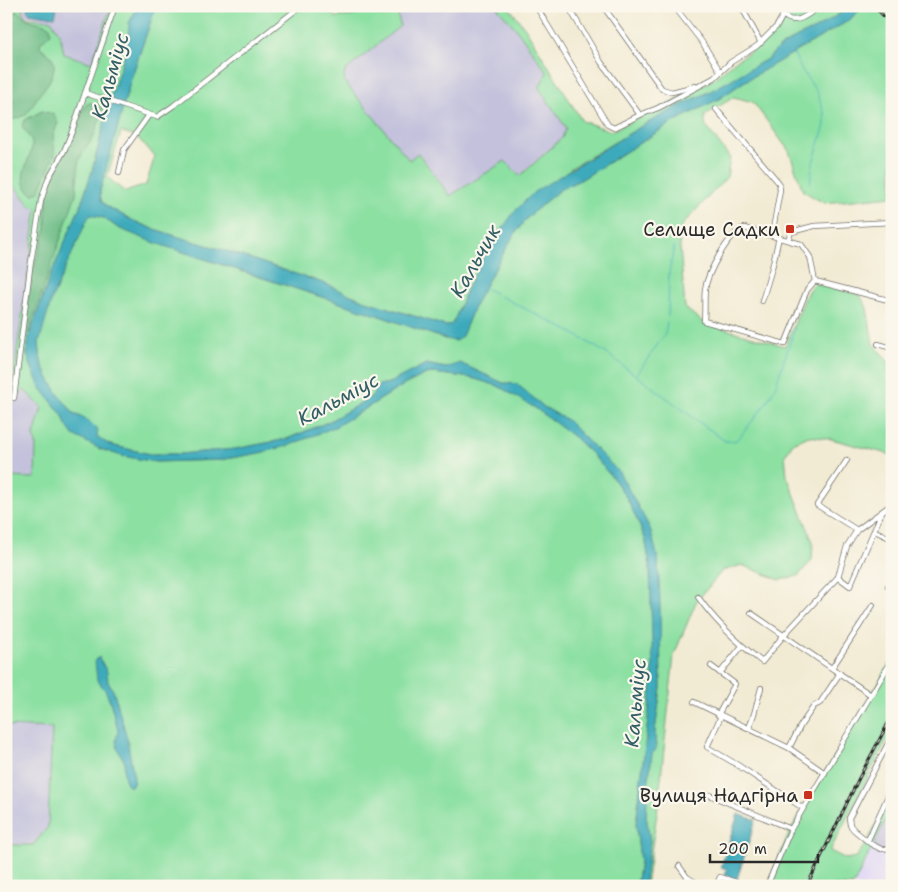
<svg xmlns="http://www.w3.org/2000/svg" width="898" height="892" viewBox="0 0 898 892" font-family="'Shantell Sans',sans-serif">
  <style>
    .built { fill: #ded5f6 }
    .industrial { fill: #c3c1dc }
    .green { fill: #8be0a2; stroke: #5b8666; fill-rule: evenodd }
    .forest { fill: #70be88; stroke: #4e745a }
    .water { fill: #3daabc; stroke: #346a74 }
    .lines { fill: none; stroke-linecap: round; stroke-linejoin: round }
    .stream { stroke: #3daabc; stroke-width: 1 }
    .minor-casing { stroke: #716e66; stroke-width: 6 }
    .minor { stroke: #fff; stroke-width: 4.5 }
    .rail-casing { stroke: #2b2b2b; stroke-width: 3 }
    .rail { stroke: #fbf7ec; stroke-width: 1; stroke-dasharray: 4; stroke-linecap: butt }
    .poi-dot { fill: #c8321e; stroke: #fbf7ec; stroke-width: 2 }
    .labels { text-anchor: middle; stroke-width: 4.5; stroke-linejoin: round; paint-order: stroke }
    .poi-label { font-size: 19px; fill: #2b2b2b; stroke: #fbf7ec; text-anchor: end }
    .water-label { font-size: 20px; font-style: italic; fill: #325e65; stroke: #fbf7ec }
  </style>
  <rect width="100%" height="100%" fill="#fbf7ec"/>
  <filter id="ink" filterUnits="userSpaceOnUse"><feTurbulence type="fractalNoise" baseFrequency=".02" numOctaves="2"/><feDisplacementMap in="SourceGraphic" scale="10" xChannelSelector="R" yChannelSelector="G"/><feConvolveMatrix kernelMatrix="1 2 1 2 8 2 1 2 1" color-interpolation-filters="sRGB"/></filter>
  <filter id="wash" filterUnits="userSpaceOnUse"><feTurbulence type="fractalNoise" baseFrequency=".0096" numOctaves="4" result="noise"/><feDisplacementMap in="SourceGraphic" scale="20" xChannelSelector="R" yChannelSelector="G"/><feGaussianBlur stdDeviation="1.12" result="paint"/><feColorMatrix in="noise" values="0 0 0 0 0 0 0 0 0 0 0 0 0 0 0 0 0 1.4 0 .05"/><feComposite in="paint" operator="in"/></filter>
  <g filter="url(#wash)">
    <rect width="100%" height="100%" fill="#f2ebd4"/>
    <!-- built -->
    <polygon class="built" points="871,848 880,853 892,852 892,886 853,886"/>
    <!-- industrial -->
    <g class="industrial">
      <polygon points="23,6 111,6 92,63 64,54 60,34 51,20 25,16 22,11"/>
      <polygon points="408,6 496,6 517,30 547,73 539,88 566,128 562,138 519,176 505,161 450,196 419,153 409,160 344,81 345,71 400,26 398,14"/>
      <polygon points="6,175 31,207 37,208 10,400 24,390 42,407 34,435 36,444 35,478 6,477"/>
      <polygon points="6,726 52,727 48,827 33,845 6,845"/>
      <polygon points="892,807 892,852 880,853 871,848"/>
    </g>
    <!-- green -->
    <g class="green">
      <path d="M11,6H23C22,11 23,16 28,18L51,20L60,34L64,54L92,63L111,6H138L129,23L128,39L125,53L111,96L92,171L80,207L50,276L29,336L27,355L33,371L40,387L63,416L66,425L100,449L123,456L156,462L220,460L259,453L272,450L357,414L404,385L426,374L433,373L472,378L498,386L520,398L558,423L574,437L592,454L616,482L628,500L645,538L650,566L653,675L636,824L640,862L636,886H6V845H33L48,827L52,728L6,726V477L35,478L36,444L34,435L42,407L24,390L10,401L37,208L31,207L6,175V16Z"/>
      <path d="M156,6H326L335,17L352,16L370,6H408L398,14L400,26L345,71L344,81L409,160L418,153L450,196L505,161L520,176L562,138L566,128L539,88L547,72L517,30L496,6H508L525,28L582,121L611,131C643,115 676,103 707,83C716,78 723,70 731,64C752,50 774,40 783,15L779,6H852L815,29L797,37L777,49L769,58L729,82L679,106L640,127L571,168L489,248L467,288L454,321L452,324L446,326L363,300L323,283L230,252L179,237L148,227L132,220L106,206L101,200L100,191L131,79ZM121,132L137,137L155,156L146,185L125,192L107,177Z"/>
      <polygon points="864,6 892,6 892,196 824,203 803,191 789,151 753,102 734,97 705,115 705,125 730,158 727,177 683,224 679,235 685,308 704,323 785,346 808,291 815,283 860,295 867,308 873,344 892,366 892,455 831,439 809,436 793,443 785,455 787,476 813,542 812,560 798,576 780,580 742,565 722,571 696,602 674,655 658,806 646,886 644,886 650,841 646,815 648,785 652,754 656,749 655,731 661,688 658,558 619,472 567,420 544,407 517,384 503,383 460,363 446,368 426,364 389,383 379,385 371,397 330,421 287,439 235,449 180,454 150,454 110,445 101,441 82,417 74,414 59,395 49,379 41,361 39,343 52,298 88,217 91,215 104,218 118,228 216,263 371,313 445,339 462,336 477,300 512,238 526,219 546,201 561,189 582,179 675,121 719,99 742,83 848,21"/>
      <polygon points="892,660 892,730 830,851 846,859 856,857 868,841 892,789 892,807 853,886 767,886 791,829"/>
    </g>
    <!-- forest -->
    <g class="forest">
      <path d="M16,11C22,13 24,18 30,20C37,23 44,22 50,27L51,33L41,42L40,46C45,53 53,54 54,64C55,76 46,86 39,95C32,105 31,113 19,118C14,119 12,120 7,118L6,116L14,103L12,98L6,93C6,73 0,25 16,11Z"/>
      <polygon points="89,103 99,104 102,107 103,112 93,138 79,159 76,194 32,321 29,333 25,336 23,333 32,274 46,228 46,199 48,188 73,136 81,115 85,106"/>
      <path d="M42,111L53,114L58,123L53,136L55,154L39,192L33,194C11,181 33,159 32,143C31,136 25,132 22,126L25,120Z"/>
    </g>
    <!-- water -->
    <g class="water">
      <polygon points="28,6 54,6 57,7 55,17 29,13 27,10"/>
      <polygon points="138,6 156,6 131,79 100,191 101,200 106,206 132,220 148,227 179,237 230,252 323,283 363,300 446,326 452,324 454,321 467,288 489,248 514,212 534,192 640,127 679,106 709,92 769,58 777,49 797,37 815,29 852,6 864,6 848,21 742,83 719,99 675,121 582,179 561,189 546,201 526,219 512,238 477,300 462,336 456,341 445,339 371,313 155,243 118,228 104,218 91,215 88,218 52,298 39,343 41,361 49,379 59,395 74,414 88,420 98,430 97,437 110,445 150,454 180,454 235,449 287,439 330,421 371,397 379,385 389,383 426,364 446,368 460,363 503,383 517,384 544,407 567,420 619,472 650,528 658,558 660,602 661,688 655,731 656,749 652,754 648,785 646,815 650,841 644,886 636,886 640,862 636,824 653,675 650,566 645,538 628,500 616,482 592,454 574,437 535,408 498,386 472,378 433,373 426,374 404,385 337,426 288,446 259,453 220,460 156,462 122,456 100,449 73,435 66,425 63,416 40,387 33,371 27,355 29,336 50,276 80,207 92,171 111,96 125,53 128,39 129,23"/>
      <path d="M99,657L107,672L108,682L114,692L127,738L134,778L133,784L130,787C124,781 122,772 125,763L117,748L116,740L118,731L110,701L105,690L97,680L95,661Z"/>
      <polygon points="738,814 756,820 737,879 725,875 727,869 721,867"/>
    </g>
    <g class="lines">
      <!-- stream -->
      <g class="stream">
        <polyline points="793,52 801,69 817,92 825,115 825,125 813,163 810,183"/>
        <polyline points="482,287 495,293"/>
        <polyline points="500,296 569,331 606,353 725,441 734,441 739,438 764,406 774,390 795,328"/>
        <polyline points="668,316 669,273 674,247"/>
        <polyline points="637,374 665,334 667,322"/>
      </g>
    </g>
  </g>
  <g filter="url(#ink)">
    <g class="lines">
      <defs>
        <g id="minor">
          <polyline points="536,6 608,125 614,128 640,115 658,108 714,78 731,62 757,46 777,26 783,15"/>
          <polyline points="568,6 601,62 640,115"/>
          <polyline points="603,6 662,89 672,92 695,86"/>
          <polyline points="674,6 702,42 720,71"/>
          <polyline points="741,6 761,43"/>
          <polyline points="780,6 783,15"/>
          <path d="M783,15C795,27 809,14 820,6"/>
          <polyline points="85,93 157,117 173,106 301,6"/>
          <polyline points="716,109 779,183 780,190 772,235"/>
          <polyline points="119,173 124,150 149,115"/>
          <path d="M744,228L801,244L810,257L815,281L807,290L785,344L704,321C705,310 704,300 705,289C708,272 728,234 744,228Z"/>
          <polyline points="788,240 791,232 814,226 892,222"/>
          <polyline points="815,281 892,301"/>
          <polyline points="762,301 772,268 779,237"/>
          <polyline points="878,344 892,348"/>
          <polyline points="14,398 30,268 41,201 48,179 64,151 71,134 115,6"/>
          <polyline points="847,460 817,505 857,530"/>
          <polyline points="875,531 892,539"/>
          <polyline points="838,577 850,586 882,512"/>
          <polyline points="888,586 892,581"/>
          <path d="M698,597C716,623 738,643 762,662L784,635L838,577L847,546L857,530L892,504"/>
          <polyline points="751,613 871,695"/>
          <polyline points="711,666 735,684 718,715"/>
          <polyline points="832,668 873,605"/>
          <polyline points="720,673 742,646"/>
          <polyline points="694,702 789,748 825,773"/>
          <polyline points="721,716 707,747 736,764 803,808"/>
          <polyline points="749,728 754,714 761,688"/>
          <polyline points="892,736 849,818 850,825 854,830 871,844 881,849 892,849"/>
          <polyline points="789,748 801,725 814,706 820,703 840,673"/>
          <polyline points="707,794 791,829"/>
          <polyline points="868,840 892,787"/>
          <polyline points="679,866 687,877 701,886"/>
          <polyline points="716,886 720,877 748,886"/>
          <polyline points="767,886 791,829 892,660"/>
        </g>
      </defs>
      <!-- minor casing -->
      <use href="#minor" class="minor-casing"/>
      <!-- minor -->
      <use href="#minor" class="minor"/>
      <defs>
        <g id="rail">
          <polyline points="874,6 892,25"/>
          <polyline points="807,886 859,778 892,716"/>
        </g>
      </defs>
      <!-- rail casing -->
      <use href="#rail" class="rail-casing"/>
      <!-- rail -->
      <use href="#rail" class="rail"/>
    </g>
  </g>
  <!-- markers -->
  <g class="poi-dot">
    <rect x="785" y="224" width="10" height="10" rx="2.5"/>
    <rect x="803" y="790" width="10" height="10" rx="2.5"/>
  </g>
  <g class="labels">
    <!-- poi labels -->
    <g class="poi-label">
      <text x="780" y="236">Селище Садки</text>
      <text x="798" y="802">Вулиця Надгірна</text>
    </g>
    <!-- water labels -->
    <g class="water-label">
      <text transform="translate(110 76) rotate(-74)" y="7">Кальміус</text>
      <text transform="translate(475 261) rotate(-60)" y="7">Кальчик</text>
      <text transform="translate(338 399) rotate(-28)" y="7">Кальміус</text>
      <text transform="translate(635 703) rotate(-85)" y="7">Кальміус</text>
    </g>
  </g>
  <!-- margin -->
  <rect width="898" height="892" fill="none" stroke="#fbf7ec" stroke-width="25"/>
  <!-- scale -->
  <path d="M710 854v8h108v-8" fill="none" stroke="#2b2b2b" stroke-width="2.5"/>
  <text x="718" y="854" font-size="15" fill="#2b2b2b" stroke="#fbf7ec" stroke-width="4" paint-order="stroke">200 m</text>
</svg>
